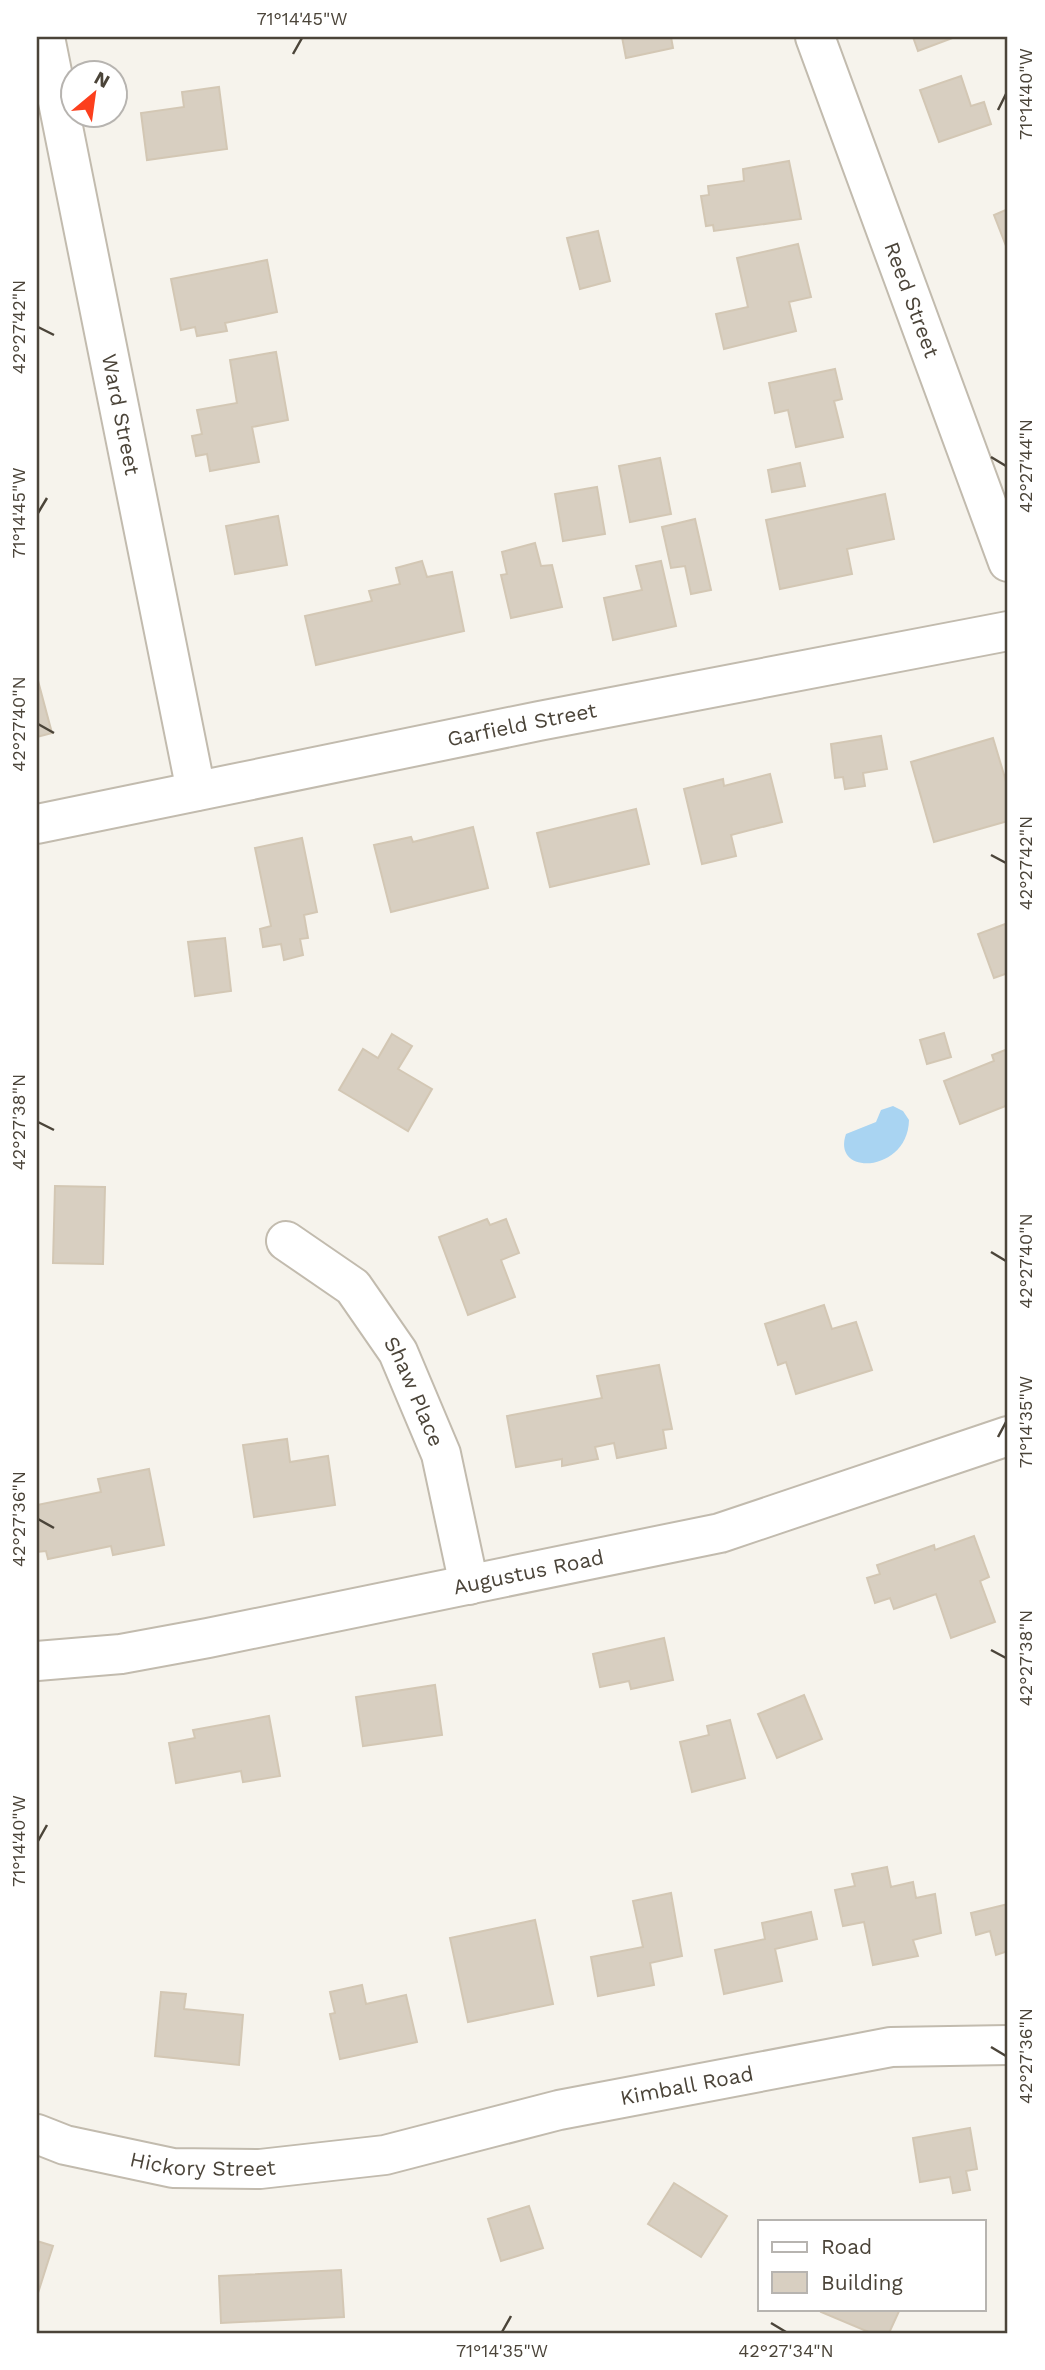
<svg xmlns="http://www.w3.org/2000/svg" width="1045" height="2370" viewBox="0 0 1045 2370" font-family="'Work Sans',sans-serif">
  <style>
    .water { fill: #a9d4f2 }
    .building { fill: #d8cfc1; stroke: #d3c7b4; stroke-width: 2 }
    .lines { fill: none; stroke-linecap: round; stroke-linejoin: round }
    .minor-casing { stroke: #c2bbae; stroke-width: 42 }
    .minor { stroke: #fff; stroke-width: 38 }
    .ticks { fill: none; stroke: #4b4439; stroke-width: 2.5 }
    .labels { text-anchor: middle; stroke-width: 5; stroke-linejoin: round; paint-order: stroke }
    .street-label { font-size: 21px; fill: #4b4439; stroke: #fff }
    .neatline { fill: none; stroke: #4b4439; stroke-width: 2.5 }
    .ticks-label { font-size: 18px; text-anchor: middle; fill: #4b4439 }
  </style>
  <rect width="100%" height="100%" fill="#f6f3ec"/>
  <!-- water -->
  <path class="water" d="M893,1106L903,1111L909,1120C908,1173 831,1177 846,1134L876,1122L881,1110Z"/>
  <!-- building -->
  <g class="building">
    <polygon points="622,37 671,37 673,48 626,58"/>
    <polygon points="913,37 955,37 918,51"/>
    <polygon points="961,76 971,106 984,102 991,124 939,142 920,90"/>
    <polygon points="219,87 227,149 147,160 141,113 184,107 182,92"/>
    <polygon points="789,161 801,219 714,231 713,225 706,226 701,196 709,195 708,186 744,181 743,169"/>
    <polygon points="1008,209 1008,251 994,215"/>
    <polygon points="598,231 610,281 580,289 567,238"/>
    <polygon points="798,244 811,297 789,302 796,331 724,349 716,314 748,307 737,258"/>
    <polygon points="267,260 277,312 225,323 227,331 197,336 195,327 181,330 171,279"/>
    <polygon points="276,352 288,420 252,427 259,462 210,471 207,454 196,456 192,436 202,434 197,410 237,403 230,360"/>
    <polygon points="835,369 842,399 834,401 843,437 796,447 788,410 775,413 769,383"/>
    <polygon points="660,458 671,514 630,522 619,466"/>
    <polygon points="800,463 805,486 772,492 768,470"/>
    <polygon points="597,487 605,534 563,541 555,494"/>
    <polygon points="885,494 894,539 847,549 852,574 780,589 766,520"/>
    <polygon points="278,516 287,565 235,574 226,526"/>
    <polygon points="695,519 711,590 691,594 685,566 671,568 662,527"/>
    <polygon points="535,543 541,566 552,565 562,607 511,618 501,575 507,574 502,552"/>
    <polygon points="422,561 427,577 452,572 464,631 316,665 305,616 372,601 369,591 400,584 396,568"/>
    <polygon points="661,561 676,626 613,640 604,598 642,590 636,566"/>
    <polygon points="37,677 52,733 37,737"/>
    <polygon points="881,736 887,769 863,773 865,786 845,789 843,777 835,778 831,744"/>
    <polygon points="993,738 1008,788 1008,821 934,842 911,762"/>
    <polygon points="770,774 782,822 731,835 736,856 702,864 684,789 723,779 724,786"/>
    <polygon points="636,809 649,864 550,887 537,833"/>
    <polygon points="473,827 488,888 391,912 374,845 411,837 413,842"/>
    <polygon points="302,838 317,912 304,915 308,938 300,939 303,955 284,960 281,944 263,947 260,929 271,926 255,848"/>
    <polygon points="1008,923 1008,973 994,978 978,934"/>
    <polygon points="225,938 231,991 195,996 188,942"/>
    <polygon points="944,1033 951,1057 927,1064 920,1040"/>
    <polygon points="392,1034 412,1046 398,1069 432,1089 408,1131 339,1090 363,1049 378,1058"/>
    <polygon points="1008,1049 1008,1105 960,1124 944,1081 994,1061 992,1055"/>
    <polygon points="55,1186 105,1187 103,1264 53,1263"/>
    <polygon points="487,1219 490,1225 506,1219 519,1253 501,1260 515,1297 468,1315 439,1237"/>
    <polygon points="824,1305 832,1329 856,1322 872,1370 796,1394 786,1362 778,1365 765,1324"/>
    <polygon points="659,1365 672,1429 663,1430 666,1448 617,1458 614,1443 595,1447 598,1459 562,1466 562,1459 516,1467 507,1416 602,1398 597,1376"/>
    <polygon points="287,1439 290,1462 328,1456 335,1505 254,1517 243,1445"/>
    <polygon points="149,1469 164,1545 113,1555 111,1546 48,1559 46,1551 37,1552 37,1505 101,1492 98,1479"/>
    <polygon points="974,1536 989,1577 980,1581 995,1622 951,1638 936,1594 894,1609 890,1598 875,1603 867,1578 880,1574 877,1565 934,1545 935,1550"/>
    <polygon points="664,1638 673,1680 631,1689 629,1681 600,1687 593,1654"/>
    <polygon points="435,1685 442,1735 363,1746 356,1697"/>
    <polygon points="804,1695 822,1739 777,1758 758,1714"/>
    <polygon points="269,1716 280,1776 243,1782 241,1771 176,1783 169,1743 195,1738 193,1730"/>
    <polygon points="730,1720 745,1778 692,1792 680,1742 709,1735 707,1726"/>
    <polygon points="887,1867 891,1887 913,1882 916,1898 935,1894 941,1933 913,1940 918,1956 873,1965 864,1922 843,1926 835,1890 855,1886 852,1874"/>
    <polygon points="671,1893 682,1956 650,1963 654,1985 598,1996 591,1957 643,1947 633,1901"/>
    <polygon points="1008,1904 1008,1951 996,1955 990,1931 976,1935 971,1913"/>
    <polygon points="811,1912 817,1939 775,1949 782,1981 724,1994 715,1950 765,1939 762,1923"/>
    <polygon points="535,1920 553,2004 468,2022 450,1938"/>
    <polygon points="362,1985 366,2004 406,1995 417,2042 340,2059 330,2014 335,2013 330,1992"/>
    <polygon points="161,1992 186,1994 184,2009 243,2015 239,2065 155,2056"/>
    <polygon points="970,2128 977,2169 966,2171 970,2190 953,2193 950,2177 920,2182 913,2138"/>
    <polygon points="674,2183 727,2216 701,2257 648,2224"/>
    <polygon points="529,2206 543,2248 501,2261 488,2219"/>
    <polygon points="37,2241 53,2246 38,2293 37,2292"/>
    <polygon points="341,2270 344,2317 221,2323 219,2276"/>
    <polygon points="822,2309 900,2309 889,2333 871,2333 821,2312"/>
  </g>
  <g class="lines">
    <defs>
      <g id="minor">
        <path id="s1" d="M45,37L196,791"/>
        <path id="s2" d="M815,37L1008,562"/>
        <path id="s3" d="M37,824L539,721L1008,631"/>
        <path id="s4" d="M286,1241L353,1287L398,1352L441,1454L469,1585"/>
        <path id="s5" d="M37,1661L121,1654L208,1638L720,1533L1008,1436"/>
        <path id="s6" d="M37,2134L65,2145L173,2168L260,2169L385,2155L559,2110L891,2047L1008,2045"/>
      </g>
    </defs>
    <!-- minor casing -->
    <use href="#minor" class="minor-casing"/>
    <!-- minor -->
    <use href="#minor" class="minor"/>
  </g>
  <!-- ticks -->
  <path class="ticks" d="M293,54L302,38M998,110L1006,94M38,327L54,335M991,457L1006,466M38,513L47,498M38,724L54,733M991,855L1006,863M38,1122L54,1130M991,1252L1006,1261M998,1437L1006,1422M38,1519L54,1528M991,1650L1006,1658M38,1841L47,1825M991,2047L1006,2056M771,2323L786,2332M502,2332L511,2316"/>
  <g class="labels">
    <!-- street labels -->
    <g class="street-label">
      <text dy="7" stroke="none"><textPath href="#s2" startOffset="280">Reed Street</textPath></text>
      <text dy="7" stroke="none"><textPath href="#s1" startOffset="385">Ward Street</textPath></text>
      <text dy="7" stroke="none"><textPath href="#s3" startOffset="495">Garfield Street</textPath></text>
      <text dy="7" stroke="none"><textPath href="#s4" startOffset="203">Shaw Place</textPath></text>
      <text dy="7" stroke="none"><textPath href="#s5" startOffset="500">Augustus Road</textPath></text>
      <text dy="7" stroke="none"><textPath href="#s6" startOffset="663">Kimball Road</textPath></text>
      <text dy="7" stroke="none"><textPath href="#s6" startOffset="170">Hickory Street</textPath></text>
    </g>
  </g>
  <!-- border -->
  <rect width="1045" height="2370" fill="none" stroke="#ffffff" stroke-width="77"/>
  <!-- legend -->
  <rect x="758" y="2220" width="228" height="91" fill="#ffffff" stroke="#b7b4b0" stroke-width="2"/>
  <rect x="772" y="2242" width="35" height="10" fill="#ffffff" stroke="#b7b4b0" stroke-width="2"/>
  <text x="821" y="2254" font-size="21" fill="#4b4439">Road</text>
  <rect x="772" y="2272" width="35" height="21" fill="#d8cfc1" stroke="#b7b4b0" stroke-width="2"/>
  <text x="821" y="2290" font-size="21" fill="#4b4439">Building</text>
  <!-- north arrow -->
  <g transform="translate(94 94) rotate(29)"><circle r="33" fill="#ffffff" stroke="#b7b4b0" stroke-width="2"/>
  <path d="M0-5L12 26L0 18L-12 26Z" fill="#fc3f1d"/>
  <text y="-10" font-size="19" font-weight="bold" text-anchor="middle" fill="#4b4439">N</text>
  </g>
  <rect x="38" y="38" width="968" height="2294" class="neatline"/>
  <g class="ticks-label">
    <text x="302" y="25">71°14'45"W</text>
    <text transform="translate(1026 94) rotate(-90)" y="6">71°14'40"W</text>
    <text transform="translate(19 327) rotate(-90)" y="6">42°27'42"N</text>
    <text transform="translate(1026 466) rotate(-90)" y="6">42°27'44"N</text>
    <text transform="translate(19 513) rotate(-90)" y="6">71°14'45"W</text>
    <text transform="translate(19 724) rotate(-90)" y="6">42°27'40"N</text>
    <text transform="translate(1026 863) rotate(-90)" y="6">42°27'42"N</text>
    <text transform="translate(19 1122) rotate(-90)" y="6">42°27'38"N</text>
    <text transform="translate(1026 1261) rotate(-90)" y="6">42°27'40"N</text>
    <text transform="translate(1026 1422) rotate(-90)" y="6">71°14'35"W</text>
    <text transform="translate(19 1519) rotate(-90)" y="6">42°27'36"N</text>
    <text transform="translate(1026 1658) rotate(-90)" y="6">42°27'38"N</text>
    <text transform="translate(19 1841) rotate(-90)" y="6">71°14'40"W</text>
    <text transform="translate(1026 2056) rotate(-90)" y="6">42°27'36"N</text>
    <text x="502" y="2357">71°14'35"W</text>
    <text x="786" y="2357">42°27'34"N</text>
  </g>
</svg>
